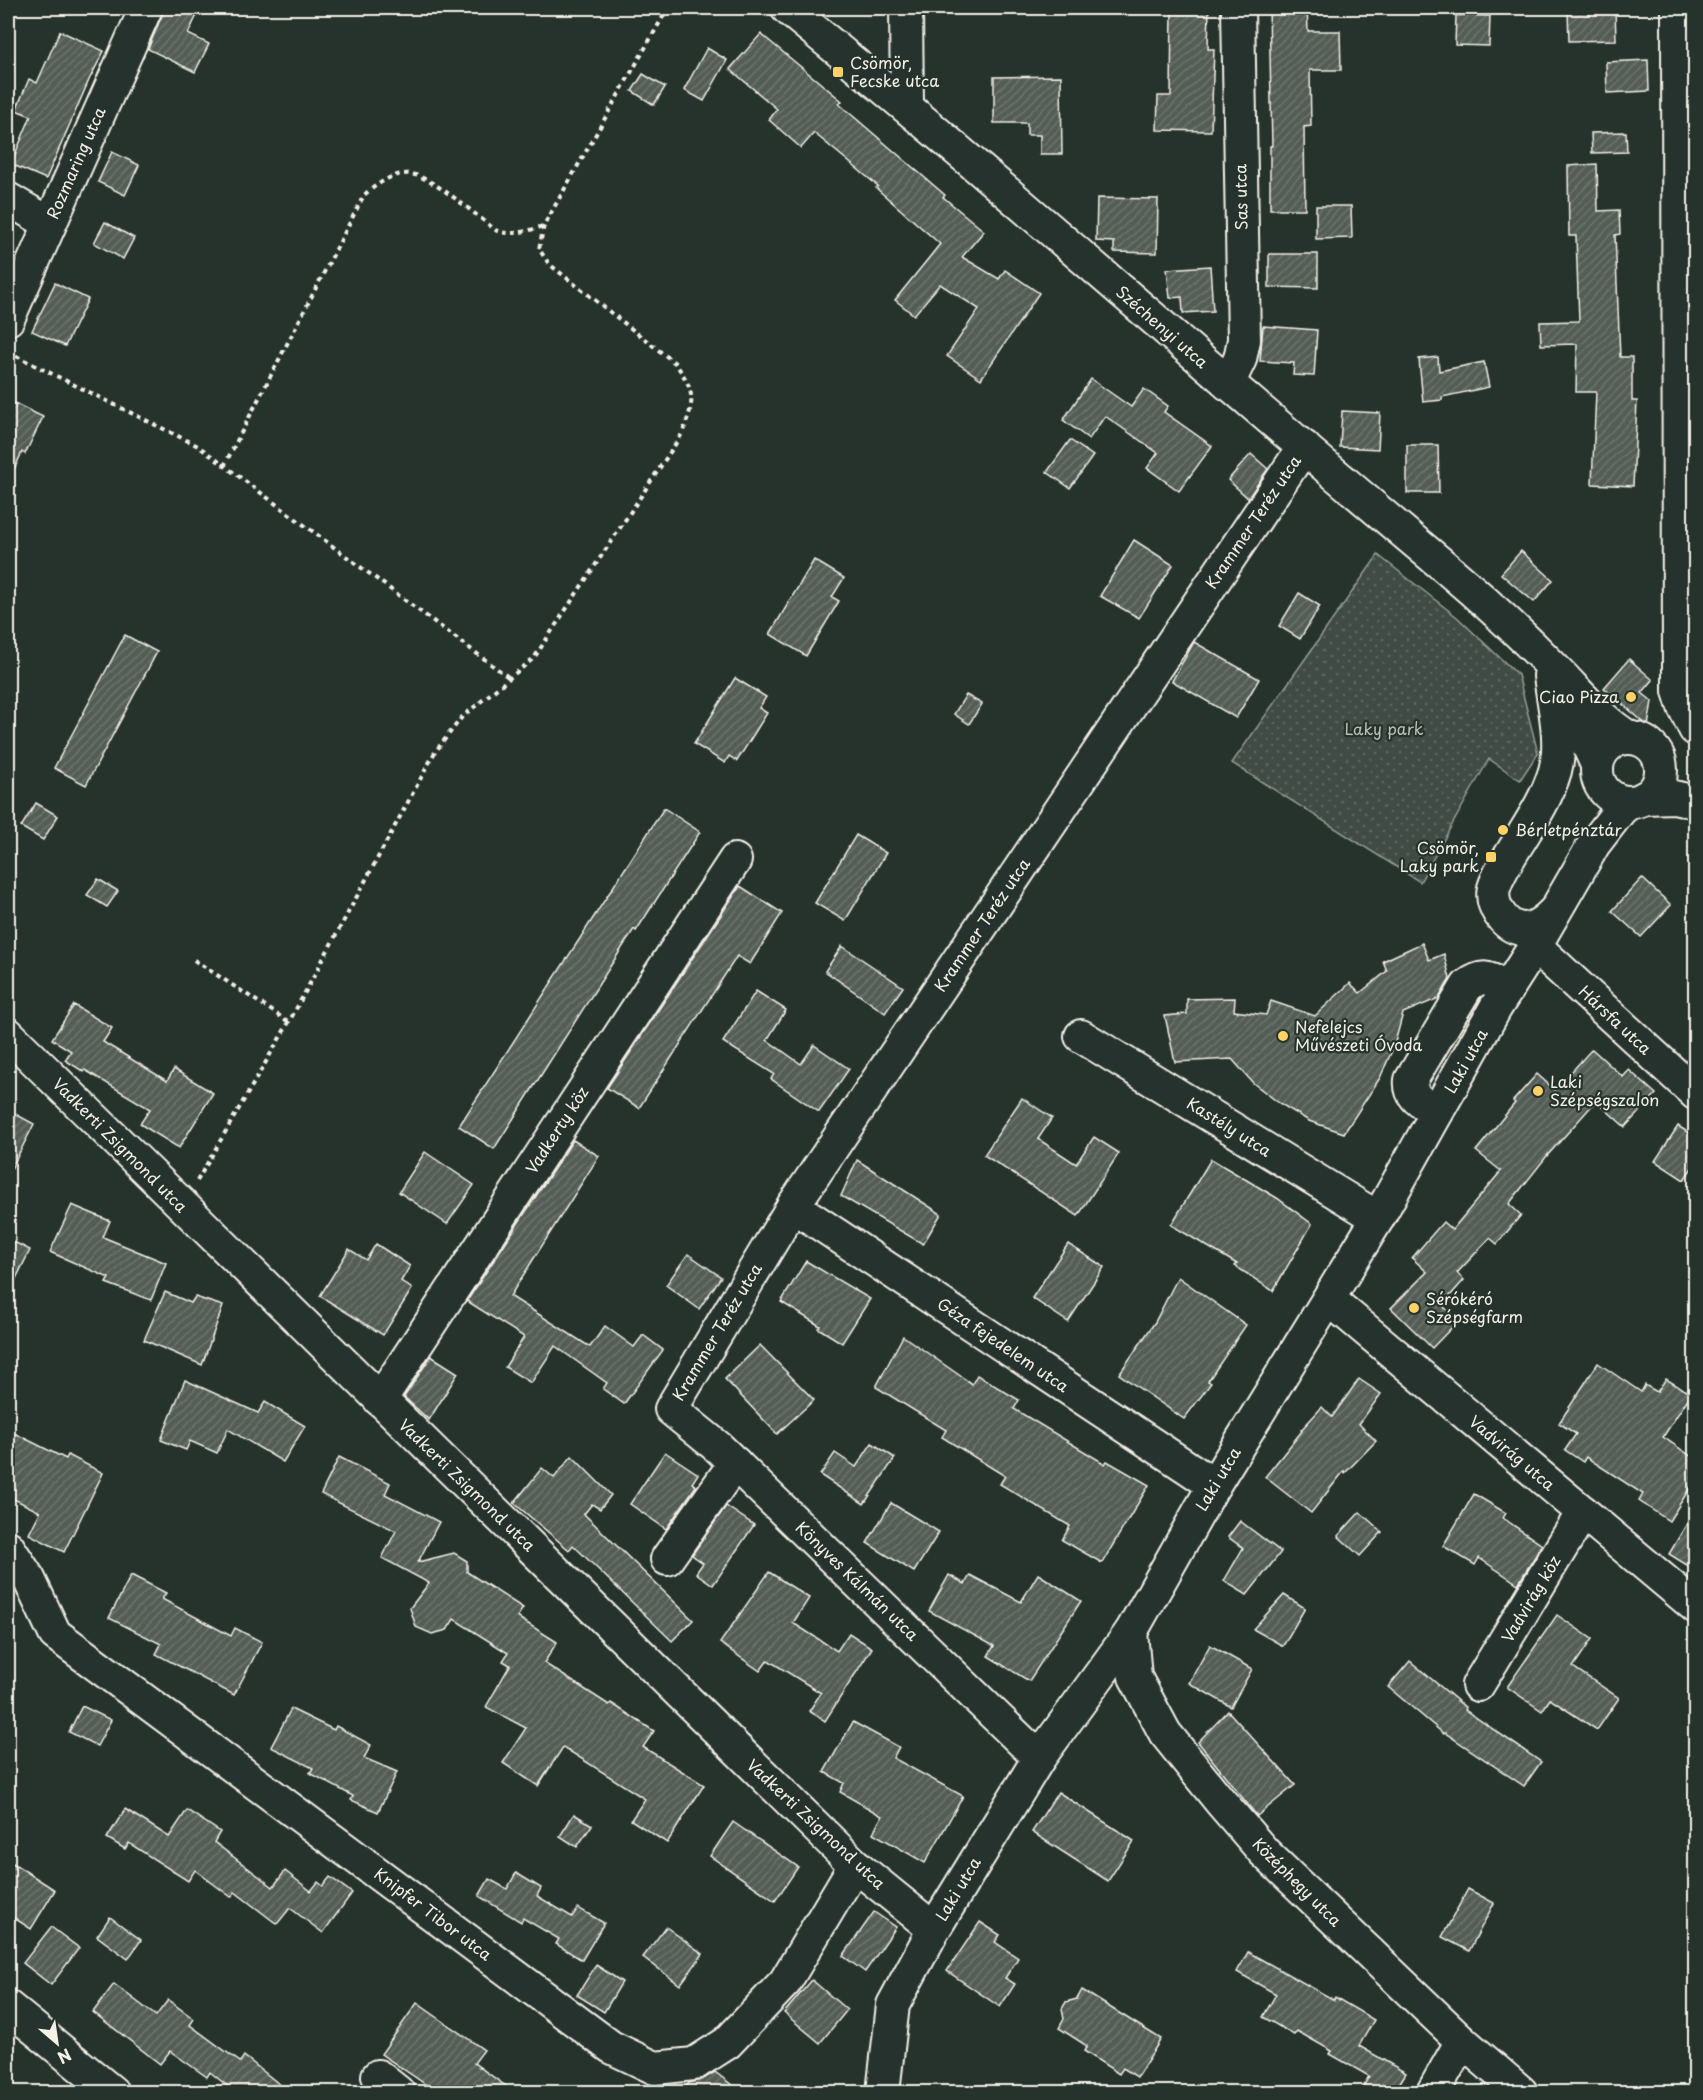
<svg xmlns="http://www.w3.org/2000/svg" width="1703" height="2100" viewBox="0 0 1703 2100" font-family="'Playpen Sans',sans-serif">
  <style>
    .park { fill: url(#park-dots); stroke: #9a9e96; stroke-width: 1.5 }
    .building { fill: url(#building-hatch); stroke: #f4f1e8; stroke-width: 1.5 }
    .lines { fill: none; stroke-linecap: round; stroke-linejoin: round }
    .minor-casing { stroke: #f4f1e8; stroke-width: 36 }
    .path { stroke: #f4f1e8; stroke-width: 4; stroke-dasharray: 4.5 4.5; stroke-linecap: butt }
    .minor { stroke: #26332d; stroke-width: 32 }
    .poi-dot { fill: #ffd166; stroke: #26332d; stroke-width: 2 }
    .labels { text-anchor: middle; stroke-width: 4.5; stroke-linejoin: round; paint-order: stroke }
    .poi-label { font-size: 16px; fill: #f4f1e8; stroke: #26332d; text-anchor: start }
    .street-label { font-size: 16px; fill: #f4f1e8; stroke: #26332d }
    .park-label { font-size: 16px; fill: #bebfb7; stroke: #26332d }
  </style>
  <defs>
    <pattern id="park-dots" width="8" height="8" patternUnits="userSpaceOnUse" patternTransform="scale(1.5)"><rect width="8" height="8" fill="#414b45"/><path d="M2 2h.1M6 6h.1" fill="none" stroke="#5d6560" stroke-width="1.8" stroke-linecap="round"/></pattern>
    <pattern id="building-hatch" width="6" height="6" patternUnits="userSpaceOnUse" patternTransform="scale(1.5)"><rect width="6" height="6" fill="#525c55"/><path d="M-1 1l2-2M0 6l6-6M5 7l2-2" fill="none" stroke="#6c746d"/></pattern>
  </defs>
  <rect width="100%" height="100%" fill="#26332d"/>
  <filter id="ink" filterUnits="userSpaceOnUse"><feTurbulence type="fractalNoise" baseFrequency=".0167" numOctaves="2"/><feDisplacementMap in="SourceGraphic" scale="12" xChannelSelector="R" yChannelSelector="G"/><feConvolveMatrix kernelMatrix="1 2 1 2 8 2 1 2 1" color-interpolation-filters="sRGB"/></filter>
  <g filter="url(#ink)">
    <!-- park -->
    <polygon class="park" points="1378,555 1457,617 1518,675 1538,753 1520,780 1489,759 1420,882 1232,763"/>
    <!-- building -->
    <g class="building">
      <polygon points="164,8 181,8 197,15 188,34 209,44 195,72 148,49 162,15"/>
      <polygon points="1172,8 1209,8 1208,49 1214,49 1211,131 1157,130 1158,96 1171,96"/>
      <polygon points="1269,8 1307,8 1308,31 1340,31 1341,70 1310,70 1311,126 1304,127 1305,209 1270,209 1270,146 1272,146"/>
      <polygon points="1615,9 1616,40 1569,41 1568,10"/>
      <polygon points="1456,15 1490,16 1489,46 1455,45"/>
      <polygon points="60,31 104,51 89,80 46,179 11,164 31,116 16,110 29,79 37,83"/>
      <polygon points="761,34 842,101 839,104 945,195 943,197 984,231 962,257 999,279 1005,270 1039,293 981,379 947,356 979,309 940,284 914,315 895,300 940,244 876,188 878,186 814,133 801,148 769,120 777,109 730,69"/>
      <polygon points="707,48 727,60 704,101 684,90"/>
      <polygon points="1648,60 1649,91 1607,93 1606,62"/>
      <polygon points="643,74 665,87 654,105 632,91"/>
      <polygon points="1061,76 1062,154 1040,154 1040,135 1027,135 1027,123 994,123 994,77"/>
      <polygon points="1626,132 1627,152 1592,153 1591,133"/>
      <polygon points="112,152 139,165 125,195 98,182"/>
      <polygon points="1597,164 1598,211 1619,210 1620,234 1615,235 1620,357 1632,357 1632,401 1637,401 1633,486 1592,484 1596,392 1576,392 1577,344 1541,345 1540,322 1579,321 1576,236 1569,236 1568,166"/>
      <polygon points="1097,198 1158,199 1157,253 1114,252 1114,242 1096,241"/>
      <polygon points="1316,206 1351,206 1352,238 1316,239"/>
      <polygon points="105,222 134,238 123,259 94,243"/>
      <polygon points="1269,254 1318,254 1318,288 1269,287"/>
      <polygon points="1210,266 1213,311 1183,313 1182,297 1170,298 1167,269"/>
      <polygon points="55,283 88,299 65,346 32,331"/>
      <polygon points="1263,326 1317,330 1314,376 1293,375 1294,363 1260,361"/>
      <polygon points="1438,357 1439,371 1484,362 1489,387 1442,397 1442,400 1423,402 1419,359"/>
      <polygon points="1091,379 1131,407 1144,389 1168,406 1164,412 1212,446 1179,491 1147,468 1158,453 1105,416 1089,439 1063,420"/>
      <polygon points="8,400 43,417 25,454 22,452 8,483"/>
      <polygon points="1342,411 1380,413 1378,449 1340,447"/>
      <polygon points="1070,440 1093,456 1070,488 1047,472"/>
      <polygon points="1407,445 1438,445 1439,493 1407,493"/>
      <polygon points="1251,454 1268,469 1248,498 1228,480"/>
      <polygon points="1134,540 1173,565 1139,618 1100,596"/>
      <polygon points="1521,551 1553,580 1534,602 1501,574"/>
      <polygon points="814,560 844,578 832,597 839,601 806,656 770,634"/>
      <polygon points="1299,593 1320,606 1300,639 1279,626"/>
      <polygon points="125,635 157,652 86,785 54,768"/>
      <polygon points="1194,642 1259,679 1236,718 1172,681"/>
      <polygon points="1629,659 1653,680 1642,693 1652,701 1648,726 1604,688"/>
      <polygon points="735,678 766,697 759,708 767,713 737,761 729,756 725,763 694,744"/>
      <polygon points="966,695 982,704 969,724 954,714"/>
      <polygon points="36,803 58,816 43,840 21,827"/>
      <polygon points="664,808 700,832 636,931 634,929 494,1149 459,1126"/>
      <polygon points="856,835 886,853 845,921 815,903"/>
      <polygon points="1642,878 1671,905 1641,937 1612,911"/>
      <polygon points="98,879 118,891 107,907 87,895"/>
      <polygon points="740,886 782,913 750,964 737,956 639,1108 607,1088"/>
      <polygon points="1422,943 1429,960 1444,954 1450,979 1439,998 1403,1013 1394,1046 1380,1078 1344,1133 1309,1121 1279,1103 1253,1083 1232,1059 1175,1062 1165,1016 1187,1014 1187,999 1235,998 1234,1011 1266,1015 1271,1001 1315,1016 1350,983 1360,993 1387,971 1383,961"/>
      <polygon points="842,946 903,987 885,1013 825,971"/>
      <polygon points="756,991 786,1010 767,1040 801,1064 814,1045 849,1069 819,1112 771,1079 774,1074 723,1042"/>
      <polygon points="74,1005 112,1028 103,1042 167,1081 174,1069 213,1093 179,1148 140,1124 150,1109 85,1070 84,1072 65,1060 71,1051 52,1039"/>
      <polygon points="1592,1049 1623,1077 1629,1070 1656,1094 1625,1127 1596,1101 1546,1157 1509,1204 1521,1215 1497,1244 1490,1238 1457,1273 1464,1280 1442,1305 1458,1321 1432,1348 1391,1308 1427,1272 1412,1258 1443,1222 1452,1230 1501,1171 1476,1151 1515,1103 1513,1101 1537,1074 1555,1090"/>
      <polygon points="1022,1098 1052,1118 1038,1139 1076,1164 1094,1137 1119,1153 1078,1216 984,1155"/>
      <polygon points="8,1110 34,1124 8,1175"/>
      <polygon points="1678,1126 1695,1137 1695,1163 1684,1180 1655,1161"/>
      <polygon points="573,1140 599,1156 510,1296 590,1347 605,1326 634,1347 643,1335 663,1350 624,1404 603,1389 607,1383 555,1346 531,1383 505,1367 524,1337 467,1301"/>
      <polygon points="425,1152 474,1185 447,1224 399,1192"/>
      <polygon points="1211,1159 1277,1198 1312,1224 1273,1291 1235,1266 1237,1264 1171,1225"/>
      <polygon points="857,1160 941,1214 923,1244 841,1196"/>
      <polygon points="72,1205 110,1221 103,1237 166,1263 151,1300 106,1283 109,1278 50,1252"/>
      <polygon points="8,1239 30,1250 8,1295"/>
      <polygon points="376,1244 410,1266 401,1281 412,1289 383,1335 320,1296 349,1249 366,1260"/>
      <polygon points="1068,1244 1104,1267 1068,1322 1032,1298"/>
      <polygon points="688,1254 721,1277 699,1309 666,1285"/>
      <polygon points="806,1261 870,1299 842,1343 818,1328 820,1326 781,1302"/>
      <polygon points="1178,1277 1246,1325 1208,1381 1211,1383 1184,1419 1119,1374 1155,1322"/>
      <polygon points="165,1292 191,1303 195,1297 223,1306 202,1365 144,1340"/>
      <polygon points="903,1336 972,1384 977,1375 1019,1400 1014,1409 1105,1464 1107,1461 1149,1485 1102,1563 1062,1540 1070,1526 1000,1484 1005,1476 942,1437 946,1430 876,1387"/>
      <polygon points="760,1345 814,1400 777,1434 725,1379"/>
      <polygon points="431,1356 458,1373 429,1420 404,1397"/>
      <polygon points="1598,1363 1641,1392 1645,1385 1657,1392 1666,1379 1691,1394 1663,1437 1695,1459 1695,1480 1669,1521 1639,1501 1643,1494 1586,1457 1583,1462 1565,1450 1576,1434 1559,1423"/>
      <polygon points="1359,1379 1381,1394 1359,1424 1376,1441 1345,1473 1344,1471 1311,1513 1265,1477 1302,1431 1301,1430 1322,1407 1332,1417"/>
      <polygon points="185,1380 258,1413 265,1402 305,1426 283,1462 228,1429 217,1453 190,1441 186,1450 161,1440"/>
      <polygon points="8,1430 66,1459 68,1455 103,1473 64,1552 29,1534 40,1512 8,1496"/>
      <polygon points="872,1443 895,1458 864,1504 820,1475 835,1453 856,1467"/>
      <polygon points="665,1452 698,1474 692,1483 696,1486 666,1529 630,1504"/>
      <polygon points="572,1456 611,1495 600,1509 592,1504 584,1514 693,1620 672,1641 573,1545 569,1550 514,1503 542,1468 554,1478"/>
      <polygon points="339,1457 390,1483 385,1494 439,1522 418,1562 454,1553 467,1561 467,1572 523,1608 517,1617 557,1642 544,1663 609,1705 611,1703 654,1731 643,1747 704,1785 667,1843 631,1820 645,1799 563,1747 538,1786 503,1763 526,1728 486,1707 510,1665 503,1661 508,1653 454,1619 447,1630 432,1634 416,1627 410,1608 429,1583 382,1558 396,1531 321,1494"/>
      <polygon points="1474,1494 1506,1513 1503,1518 1542,1545 1518,1584 1479,1558 1475,1565 1443,1546"/>
      <polygon points="891,1503 939,1532 914,1572 867,1543"/>
      <polygon points="726,1506 754,1525 713,1585 696,1573 703,1563 692,1555"/>
      <polygon points="1695,1510 1695,1557 1690,1567 1669,1554"/>
      <polygon points="1360,1512 1382,1532 1360,1556 1338,1536"/>
      <polygon points="1240,1521 1281,1552 1247,1595 1224,1581 1243,1548 1228,1537"/>
      <polygon points="769,1572 809,1598 793,1623 837,1651 849,1633 872,1648 825,1721 809,1711 821,1693 768,1660 760,1671 720,1643"/>
      <polygon points="1038,1574 1081,1601 1029,1681 988,1656 994,1646 929,1611 949,1575 965,1584 970,1575 1021,1602"/>
      <polygon points="131,1575 166,1593 162,1599 231,1636 235,1628 262,1642 234,1695 156,1654 161,1644 109,1618"/>
      <polygon points="1284,1595 1305,1608 1283,1646 1253,1629"/>
      <polygon points="1557,1615 1592,1639 1573,1667 1619,1698 1597,1730 1550,1699 1542,1711 1507,1687"/>
      <polygon points="1210,1645 1252,1669 1231,1707 1189,1683"/>
      <polygon points="1410,1661 1466,1708 1465,1710 1541,1762 1524,1786 1445,1733 1444,1734 1388,1687"/>
      <polygon points="82,1706 111,1720 97,1746 69,1732"/>
      <polygon points="291,1709 334,1730 336,1726 371,1745 364,1758 397,1772 378,1812 351,1800 353,1796 310,1773 313,1768 271,1747"/>
      <polygon points="1228,1711 1295,1785 1257,1816 1198,1742"/>
      <polygon points="853,1722 899,1747 893,1758 963,1796 925,1863 873,1833 882,1816 840,1792 844,1783 824,1772"/>
      <polygon points="1058,1792 1134,1841 1108,1881 1032,1832"/>
      <polygon points="125,1809 169,1837 187,1810 220,1832 214,1842 273,1887 285,1871 311,1891 318,1882 323,1886 330,1877 352,1893 323,1933 290,1908 277,1924 235,1892 231,1897 195,1870 188,1881 129,1843 125,1849 107,1838"/>
      <polygon points="574,1814 592,1825 577,1847 560,1836"/>
      <polygon points="733,1822 798,1867 775,1901 710,1856"/>
      <polygon points="8,1860 55,1890 31,1929 8,1914"/>
      <polygon points="516,1873 541,1888 537,1896 572,1917 578,1908 604,1923 582,1960 556,1944 559,1939 523,1918 521,1922 479,1896 489,1879 507,1889"/>
      <polygon points="1468,1889 1494,1903 1469,1951 1442,1937"/>
      <polygon points="874,1912 896,1927 865,1972 843,1956"/>
      <polygon points="110,1917 141,1940 128,1959 97,1936"/>
      <polygon points="980,1922 1000,1935 995,1942 1018,1958 1005,1978 1015,1984 1000,2007 947,1971"/>
      <polygon points="51,1927 79,1948 51,1985 23,1963"/>
      <polygon points="666,1927 703,1954 680,1985 643,1957"/>
      <polygon points="1248,1952 1334,2000 1335,1997 1374,2020 1359,2046 1406,2073 1394,2092 1360,2092 1369,2076 1330,2054 1332,2051 1297,2031 1294,2035 1263,2017 1276,1994 1237,1972"/>
      <polygon points="596,1965 622,1982 604,2012 577,1995"/>
      <polygon points="812,1980 847,2010 820,2043 784,2013"/>
      <polygon points="114,1984 156,2016 168,2000 194,2019 190,2025 240,2062 244,2056 289,2092 235,2092 210,2072 207,2077 170,2051 160,2064 93,2012"/>
      <polygon points="1082,1990 1161,2039 1137,2077 1123,2068 1119,2074 1084,2051 1087,2046 1059,2028 1064,2019 1062,2009 1066,2002 1077,1999"/>
      <polygon points="417,2003 484,2050 474,2063 514,2092 437,2092 381,2054"/>
      <polygon points="715,2072 741,2092 681,2092 689,2083 703,2079"/>
    </g>
    <g class="lines">
      <defs>
        <g id="minor">
          <path d="M787,8C1010,190 1224,383 1445,567C1484,600 1521,634 1556,670C1580,694 1601,721 1630,738"/>
          <polyline points="906,8 907,106"/>
          <polyline points="1678,8 1679,691 1684,707 1695,729"/>
          <polyline points="8,199 49,223"/>
          <polyline points="8,319 146,8"/>
          <polyline points="1228,384 1240,359 1244,340 1238,8"/>
          <path d="M1550,676C1554,707 1563,741 1555,771C1546,802 1526,829 1510,856C1504,866 1497,877 1494,888C1490,905 1504,927 1522,929C1534,930 1545,921 1553,913"/>
          <polyline points="1558,689 1578,723 1597,765"/>
          <circle cx="1629" cy="770" r="32"/>
          <polyline points="1644,798 1674,797 1696,802"/>
          <polyline points="1535,946 1696,1094"/>
          <polyline points="8,1034 855,1865 934,1929"/>
          <polyline points="1081,1036 1378,1218"/>
          <path d="M1437,1112C1423,1103 1409,1098 1411,1080L1467,986C1485,972 1489,979 1508,989"/>
          <polyline points="793,1206 1214,1485"/>
          <polyline points="1329,1299 1696,1607"/>
          <polyline points="380,1400 735,860"/>
          <polyline points="8,1547 29,1579 55,1634 611,2047 655,2068 694,2064 727,2043 785,1982 855,1865"/>
          <polyline points="667,1559 735,1463"/>
          <polyline points="1131,1632 1135,1677 1165,1733 1220,1801 1264,1852 1462,2041 1521,2092"/>
          <polyline points="1478,1685 1583,1512"/>
          <polyline points="1039,1758 719,1448 671,1409 793,1206 1304,447"/>
          <polyline points="8,2007 112,2092"/>
          <polyline points="378,2076 398,2092"/>
          <polyline points="883,2092 893,2005 934,1929 1039,1758 1131,1632 1214,1485 1378,1218 1496,1007 1535,946 1594,844 1621,809 1630,802"/>
          <polyline points="1433,2092 1462,2041"/>
        </g>
      </defs>
      <!-- minor casing -->
      <use href="#minor" class="minor-casing"/>
      <!-- path -->
      <g class="path">
        <polyline points="8,352 198,446 511,679"/>
        <path d="M224,466L364,195C376,185 393,172 410,174C432,176 478,217 497,231C513,236 527,231 543,226"/>
        <polyline points="194,960 289,1022"/>
        <path d="M197,1181L289,1022L435,752L462,717L534,658L682,434C695,401 696,392 675,363L549,264L539,249L544,225L668,8"/>
      </g>
      <!-- minor -->
      <use href="#minor" class="minor"/>
    </g>
  </g>
  <!-- markers -->
  <g class="poi-dot">
    <rect x="832" y="66" width="12" height="12" rx="3"/>
    <circle cx="1631" cy="697" r="6"/>
    <circle cx="1503" cy="830" r="6"/>
    <rect x="1485" y="851" width="12" height="12" rx="3"/>
    <circle cx="1283" cy="1036" r="6"/>
    <circle cx="1538" cy="1091" r="6"/>
    <circle cx="1414" cy="1308" r="6"/>
  </g>
  <g class="labels">
    <!-- poi labels -->
    <g class="poi-label">
      <text x="850" y="69">Csömör,<tspan x="850" dy="18">Fecske utca</tspan></text>
      <text x="1619" y="703" text-anchor="end">Ciao Pizza</text>
      <text x="1515" y="836">Bérletpénztár</text>
      <text x="1479" y="854" text-anchor="end">Csömör,<tspan x="1479" dy="18">Laky park</tspan></text>
      <text x="1295" y="1033">Nefelejcs<tspan x="1295" dy="18">Művészeti Óvoda</tspan></text>
      <text x="1550" y="1088">Laki<tspan x="1550" dy="18">Szépségszalon</tspan></text>
      <text x="1426" y="1305">Sérókéró<tspan x="1426" dy="18">Szépségfarm</tspan></text>
    </g>
    <!-- street labels -->
    <g class="street-label">
      <text transform="translate(76 163) rotate(-66)" y="6">Rozmaring utca</text>
      <text transform="translate(1241 197) rotate(-91)" y="6">Sas utca</text>
      <text transform="translate(1162 327) rotate(41)" y="6">Széchenyi utca</text>
      <text transform="translate(1253 522) rotate(-56)" y="6">Krammer Teréz utca</text>
      <text transform="translate(982 925) rotate(-56)" y="6">Krammer Teréz utca</text>
      <text transform="translate(1615 1020) rotate(43)" y="6">Hársfa utca</text>
      <text transform="translate(1466 1061) rotate(-61)" y="6">Laki utca</text>
      <text transform="translate(1229 1127) rotate(32)" y="6">Kastély utca</text>
      <text transform="translate(557 1130) rotate(-57)" y="6">Vadkerty köz</text>
      <text transform="translate(120 1145) rotate(45)" y="6">Vadkerti Zsigmond utca</text>
      <text transform="translate(717 1332) rotate(-59)" y="6">Krammer Teréz utca</text>
      <text transform="translate(1003 1345) rotate(34)" y="6">Géza fejedelem utca</text>
      <text transform="translate(1512 1453) rotate(40)" y="6">Vadvirág utca</text>
      <text transform="translate(1218 1479) rotate(-59)" y="6">Laki utca</text>
      <text transform="translate(467 1485) rotate(44)" y="6">Vadkerti Zsigmond utca</text>
      <text transform="translate(857 1581) rotate(44)" y="6">Könyves Kálmán utca</text>
      <text transform="translate(1531 1599) rotate(-59)" y="6">Vadvirág köz</text>
      <text transform="translate(816 1824) rotate(43)" y="6">Vadkerti Zsigmond utca</text>
      <text transform="translate(1297 1882) rotate(45)" y="6">Középhegy utca</text>
      <text transform="translate(958 1889) rotate(-59)" y="6">Laki utca</text>
      <text transform="translate(433 1914) rotate(37)" y="6">Knipfer Tibor utca</text>
    </g>
    <!-- park labels -->
    <g class="park-label">
      <text x="1384" y="735">Laky park</text>
    </g>
  </g>
  <!-- margin -->
  <rect width="1703" height="2100" fill="none" stroke="#26332d" stroke-width="30"/>
  <rect x="15" y="15" width="1673" height="2070" fill="none" stroke="#f4f1e8" stroke-width="2" filter="url(#ink)"/>
  <!-- north arrow -->
  <g transform="translate(57 2043) rotate(151)" stroke="#26332d" stroke-width="4.5" paint-order="stroke">
  <path d="M0-4.5L10 22L0 15L-10 22Z" fill="#f4f1e8"/>
  <text y="-9" font-size="16" font-weight="bold" text-anchor="middle" fill="#f4f1e8">N</text>
  </g>
</svg>
